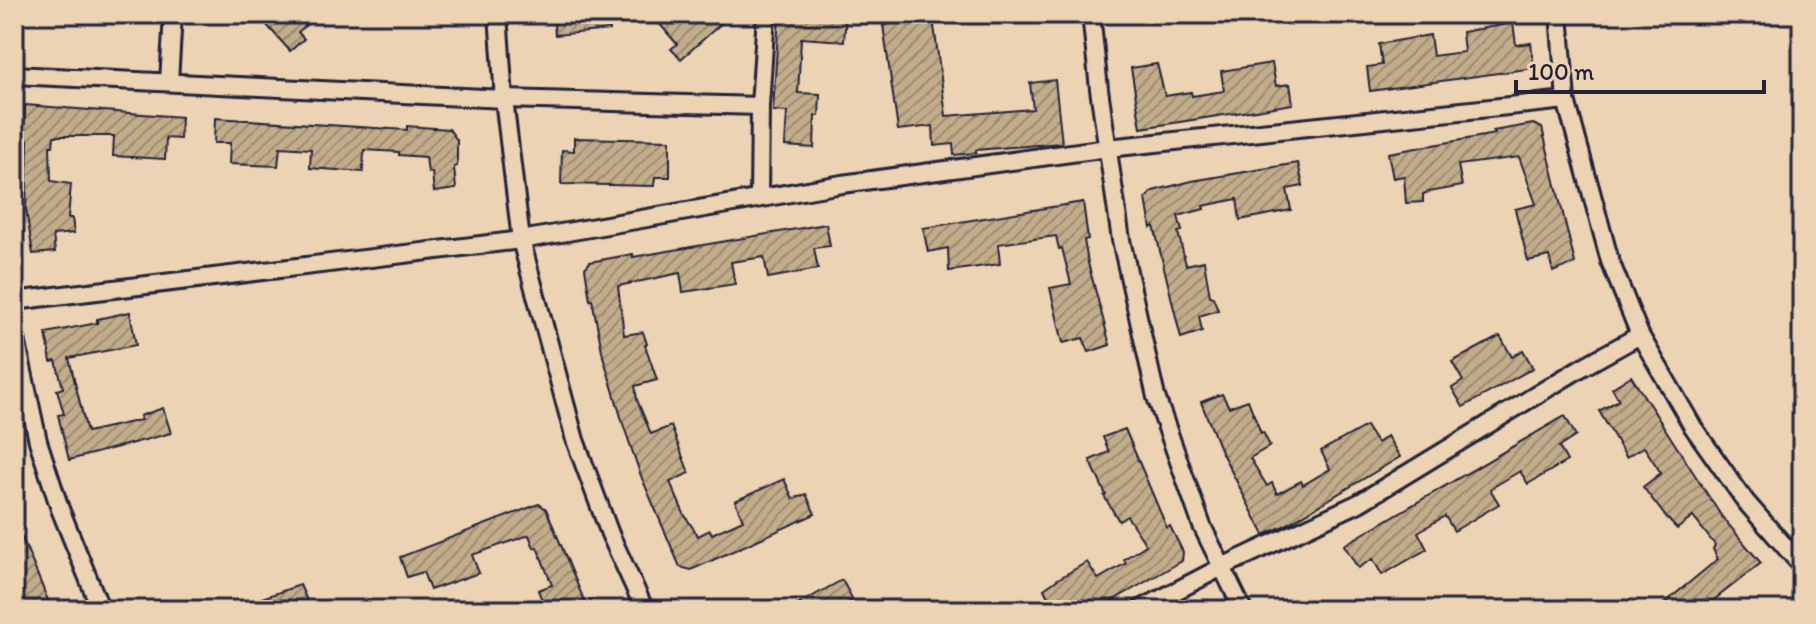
<svg xmlns="http://www.w3.org/2000/svg" width="1816" height="624" viewBox="0 0 1816 624" font-family="Itim,sans-serif">
  <style>
    .building { fill: url(#building-hatch); stroke: #22223b; stroke-width: 2 }
    .lines { fill: none; stroke-linecap: round; stroke-linejoin: round }
    .street-casing { stroke: #22223b; stroke-width: 22 }
    .street { stroke: #ebd3b3; stroke-width: 16 }
  </style>
  <defs>
    <pattern id="building-hatch" width="6" height="6" patternUnits="userSpaceOnUse" patternTransform="scale(2)"><rect width="6" height="6" fill="#c2ad8a"/><path d="M-1 1l2-2M0 6l6-6M5 7l2-2" fill="none" stroke="#9d8c72"/></pattern>
  </defs>
  <rect width="100%" height="100%" fill="#ebd3b3"/>
  <filter id="ink" filterUnits="userSpaceOnUse"><feTurbulence type="fractalNoise" baseFrequency=".0125" numOctaves="2"/><feDisplacementMap in="SourceGraphic" scale="16" xChannelSelector="R" yChannelSelector="G"/><feConvolveMatrix kernelMatrix="1 2 1 2 8 2 1 2 1" color-interpolation-filters="sRGB"/></filter>
  <g filter="url(#ink)">
    <!-- building -->
    <g class="building">
      <polygon points="257,14 319,14 298,32 304,39 290,51"/>
      <polygon points="553,14 609,14 610,30 555,35"/>
      <polygon points="651,14 732,14 681,59 671,49 677,44"/>
      <polygon points="779,14 846,14 844,41 801,38 798,93 820,94 819,116 815,116 814,148 785,146 787,112 773,111"/>
      <polygon points="933,18 946,116 1033,109 1030,83 1055,80 1062,143 976,150 976,153 954,155 953,144 934,146 933,126 898,130 883,25"/>
      <polygon points="1513,23 1516,45 1531,43 1534,68 1370,91 1367,67 1382,65 1379,44 1430,35 1433,56 1464,52 1462,32"/>
      <polygon points="1272,63 1276,86 1290,84 1293,104 1141,128 1131,68 1157,64 1165,96 1191,92 1192,96 1224,91 1221,71"/>
      <polygon points="25,105 181,117 180,139 166,138 165,159 113,156 114,136 54,136 53,146 50,146 51,181 71,184 68,218 72,218 74,233 53,235 55,252 33,254 26,210 28,140 24,140"/>
      <polygon points="215,118 407,130 407,126 449,129 457,140 457,166 454,167 456,189 434,192 432,172 428,173 426,157 399,155 399,152 364,150 363,172 310,168 311,149 280,147 278,166 229,164 230,143 214,143"/>
      <polygon points="1533,124 1542,128 1575,263 1553,272 1549,256 1528,261 1515,209 1536,204 1519,157 1458,165 1462,186 1429,192 1423,194 1423,202 1406,203 1404,176 1393,178 1388,153 1495,134 1493,131"/>
      <polygon points="574,138 670,140 670,177 655,177 654,186 561,184 562,150 574,151"/>
      <polygon points="1298,163 1303,186 1287,189 1291,210 1240,220 1237,199 1203,206 1204,209 1178,216 1182,231 1178,232 1186,265 1204,261 1210,296 1213,297 1218,310 1199,316 1202,331 1181,338 1154,226 1151,228 1146,198 1153,191 1192,181"/>
      <polygon points="1083,202 1088,239 1084,240 1088,263 1110,345 1089,352 1083,338 1063,343 1050,288 1071,284 1062,248 1059,249 1056,236 998,244 1000,264 985,266 949,271 948,248 928,252 923,228"/>
      <polygon points="826,224 830,246 814,248 818,269 768,278 764,257 731,262 735,284 683,292 680,273 618,286 624,335 643,332 647,344 645,345 657,380 635,386 637,400 651,434 671,426 689,473 670,482 684,514 698,536 710,530 712,534 743,520 735,501 784,479 793,499 806,494 815,514 691,570 680,567 641,476 624,427 603,356 592,299 590,300 585,268 590,262 633,254 633,257"/>
      <polygon points="130,312 136,345 69,358 87,432 141,420 140,416 163,408 171,433 69,460 58,415 64,414 57,390 63,388 56,361 51,362 46,333 97,323 97,319"/>
      <polygon points="1500,336 1512,357 1523,350 1533,368 1463,407 1452,388 1463,381 1452,362"/>
      <polygon points="1631,376 1722,517 1761,563 1701,610 1656,610 1718,559 1713,549 1715,545 1693,517 1677,529 1666,517 1643,487 1661,473 1644,447 1626,457 1599,411 1619,400 1612,388"/>
      <polygon points="1222,394 1229,407 1248,400 1261,433 1263,432 1270,446 1250,458 1267,486 1272,483 1277,494 1301,481 1303,485 1330,469 1321,451 1366,426 1377,443 1387,436 1400,457 1286,525 1264,535 1220,449 1201,402"/>
      <polygon points="1565,416 1576,436 1559,447 1567,461 1528,484 1520,471 1490,489 1499,504 1454,531 1445,516 1418,532 1427,549 1382,575 1373,559 1358,568 1344,545"/>
      <polygon points="1125,429 1167,528 1170,526 1183,552 1182,561 1096,610 1054,610 1044,589 1058,579 1087,562 1098,579 1126,563 1124,559 1146,545 1127,516 1119,521 1104,496 1106,495 1090,460 1109,452 1103,437"/>
      <polygon points="539,504 546,509 588,610 546,610 538,590 552,585 537,547 534,548 529,535 472,555 479,573 430,590 423,572 407,577 400,557"/>
      <polygon points="14,518 52,610 14,610"/>
      <polygon points="842,580 853,600 835,610 788,610"/>
      <polygon points="300,585 309,605 293,610 234,610 233,608"/>
    </g>
    <g class="lines">
      <defs>
        <g id="street">
          <polyline points="498,14 504,99 521,240 575,440 610,534 645,610"/>
          <polyline points="1091,14 1099,89 1121,240 1156,397 1202,526 1243,610"/>
          <polyline points="1559,14 1566,100 1610,261 1640,335 1693,427 1746,502 1802,566"/>
          <polyline points="14,75 504,99 760,106"/>
          <polyline points="169,82 173,14"/>
          <polyline points="759,198 760,106 766,14"/>
          <polyline points="14,301 521,240 842,184 1108,148 1566,100"/>
          <polyline points="14,330 38,441 60,509 101,610"/>
          <polyline points="1139,610 1222,567 1359,503 1579,369 1640,335"/>
        </g>
      </defs>
      <!-- street casing -->
      <use href="#street" class="street-casing"/>
      <!-- street -->
      <use href="#street" class="street"/>
    </g>
  </g>
  <!-- margin -->
  <rect width="1816" height="624" fill="none" stroke="#ebd3b3" stroke-width="48"/>
  <rect x="24" y="24" width="1768" height="576" fill="none" stroke="#22223b" stroke-width="3" filter="url(#ink)"/>
  <!-- scale -->
  <path d="M1516 80v12h248v-12" fill="none" stroke="#22223b" stroke-width="4"/>
  <text x="1528" y="80" font-size="24" fill="#22223b" stroke="#ebd3b3" stroke-width="6" paint-order="stroke">100 m</text>
</svg>
